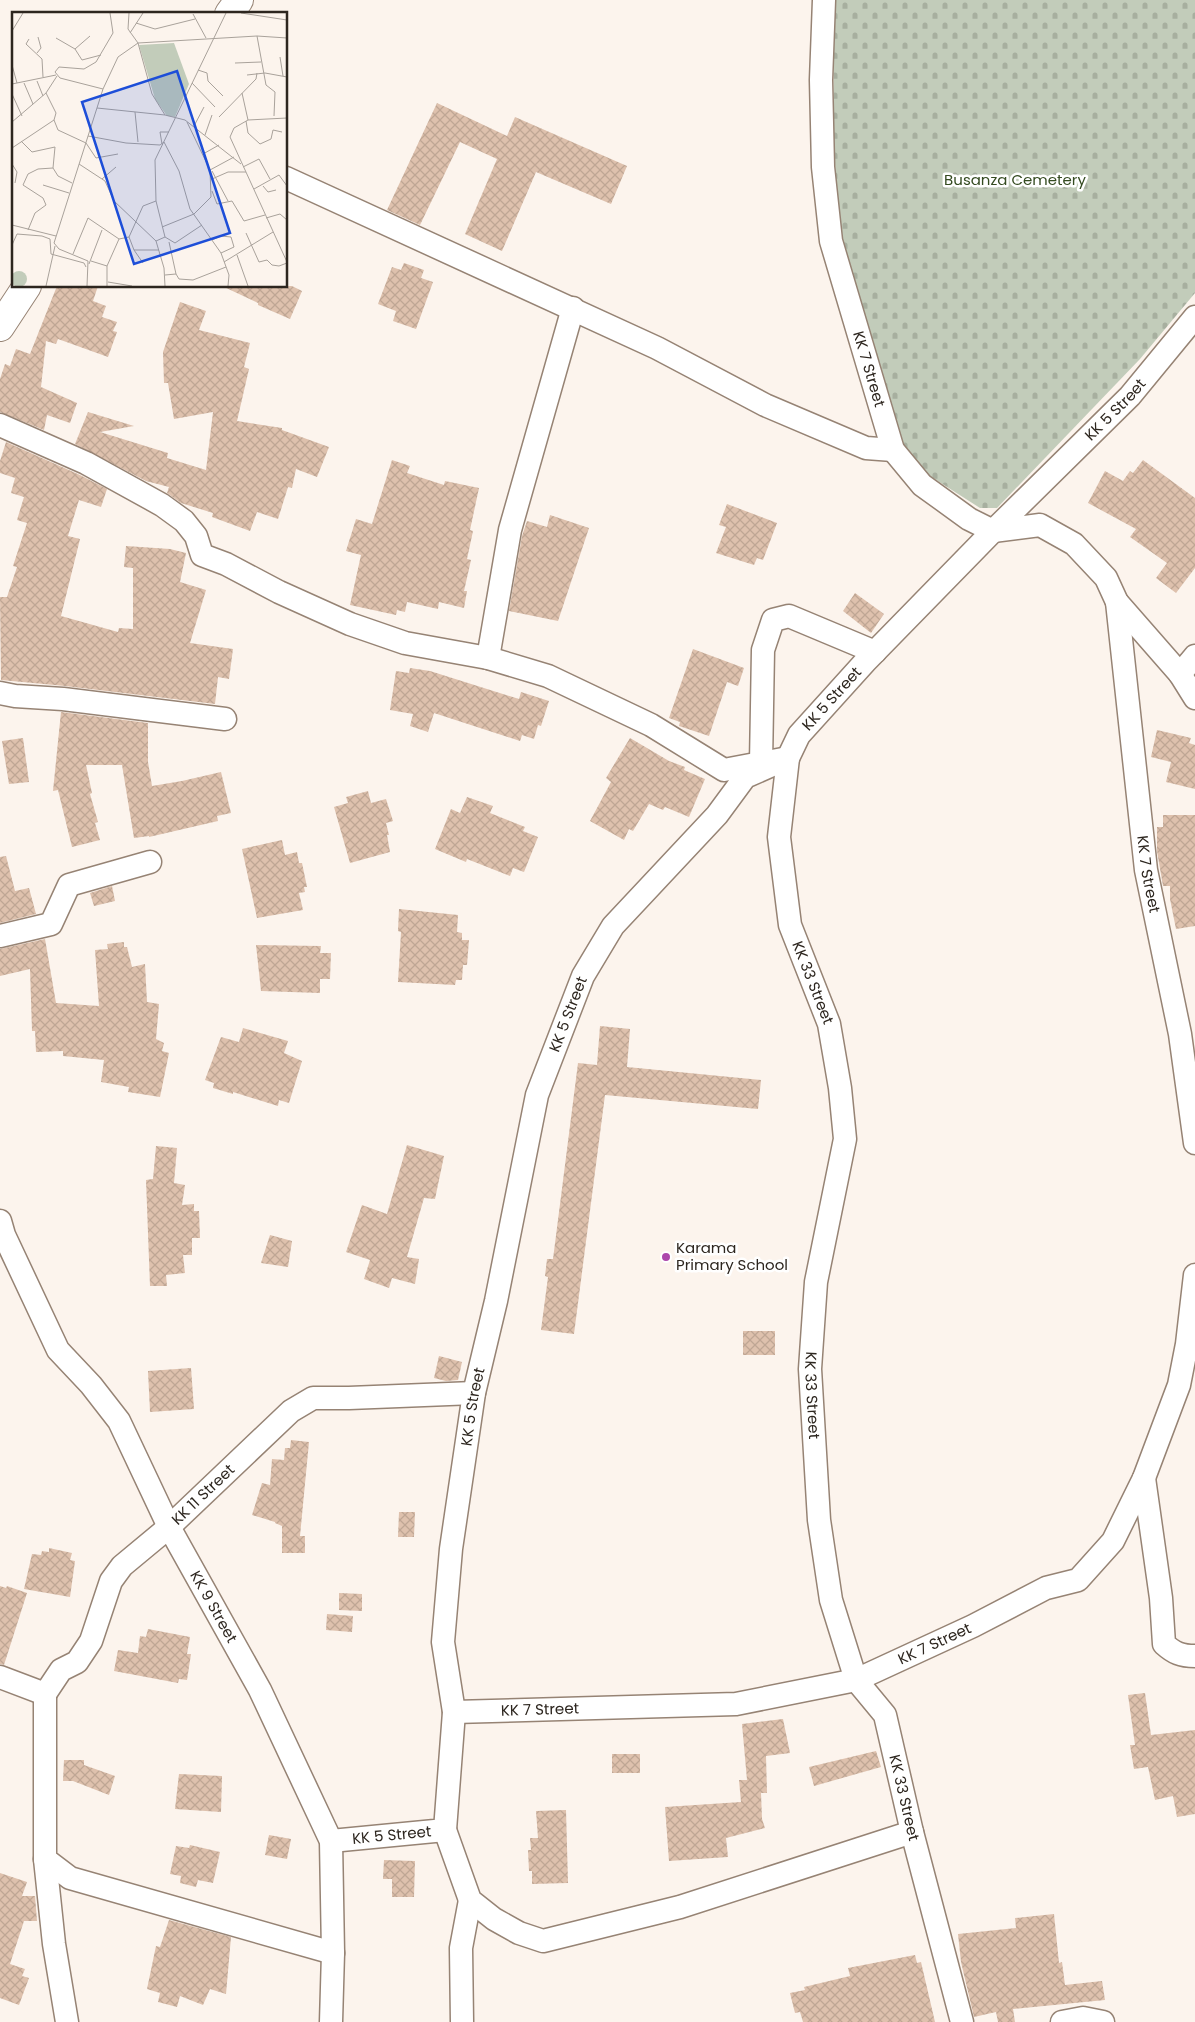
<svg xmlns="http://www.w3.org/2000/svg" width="1195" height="2022" viewBox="0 0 1195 2022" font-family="Poppins,sans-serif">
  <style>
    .cemetery { fill: url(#cemetery-stones) }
    .building { fill: url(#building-cross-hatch) }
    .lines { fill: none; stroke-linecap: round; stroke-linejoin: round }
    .minor-casing { stroke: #968374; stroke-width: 25 }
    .secondary-casing { stroke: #968374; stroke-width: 30 }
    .minor { stroke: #fff; stroke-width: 22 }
    .secondary { stroke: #fff; stroke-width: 28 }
    .poi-dot { fill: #ac47ab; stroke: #fff; stroke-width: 2 }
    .labels { text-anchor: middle; stroke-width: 5; stroke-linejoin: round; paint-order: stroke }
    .park-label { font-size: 15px; fill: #344b20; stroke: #fff }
    .street-label { font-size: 15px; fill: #2d261f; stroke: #fff }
    .poi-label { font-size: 15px; fill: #2d261f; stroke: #fff; text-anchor: start }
    .inset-road { fill: none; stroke: #a9a29b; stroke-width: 1 }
    .view { fill: #1d4ed8; fill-opacity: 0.15; stroke: #1d4ed8; stroke-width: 2.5 }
    .inset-edge { fill: none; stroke: #2d261f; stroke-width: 2.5 }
  </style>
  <defs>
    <pattern id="cemetery-stones" width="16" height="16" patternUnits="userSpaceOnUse" patternTransform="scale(1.25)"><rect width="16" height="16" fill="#c2ccba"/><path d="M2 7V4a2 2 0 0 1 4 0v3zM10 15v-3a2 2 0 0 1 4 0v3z" fill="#a7af9f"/></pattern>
    <pattern id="building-cross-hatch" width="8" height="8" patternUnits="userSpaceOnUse" patternTransform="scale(1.25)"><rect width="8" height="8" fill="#dec1ad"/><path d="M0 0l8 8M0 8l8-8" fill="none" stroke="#bfa694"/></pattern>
  </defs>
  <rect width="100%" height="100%" fill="#fcf4ed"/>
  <!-- cemetery -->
  <polygon class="cemetery" points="833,0 1195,0 1195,293 1140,359 997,508 980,508 919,469 898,435 838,230 834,141"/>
  <!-- building -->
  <g class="building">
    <polygon points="437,103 507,136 515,117 627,166 611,204 536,172 502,251 465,234 497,159 460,142 420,225 387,210"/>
    <polygon points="404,263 424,270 421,278 433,282 416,329 393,321 396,311 378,304 392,267 401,270"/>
    <polygon points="57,286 98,286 93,301 106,306 102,317 117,322 113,331 117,332 108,357 58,339 56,344 46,341 41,387 77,403 70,423 47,415 44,430 0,412 0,379 5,364 10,366 16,349 30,354"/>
    <polygon points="222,286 292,286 302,291 290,319 258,305 258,303"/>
    <polygon points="180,302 206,311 199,330 250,343 244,367 249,369 237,421 282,428 282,430 329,447 317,477 296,469 292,488 288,487 278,519 257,512 250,531 212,517 213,513 181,503 167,493 169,487 146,481 75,444 88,412 134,426 100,432 168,453 167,458 206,470 213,412 174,419 168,383 164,383 163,352"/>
    <polygon points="6,442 80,475 107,489 101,507 79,500 68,536 80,539 61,616 118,632 119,628 133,629 133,568 124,567 126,546 170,549 186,553 180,582 206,590 190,643 233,649 229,679 218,677 215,704 65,686 1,680 0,597 7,597 17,567 13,566 27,523 17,520 24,497 11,493 15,478 0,473 0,461"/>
    <polygon points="392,460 410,466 407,473 444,485 445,481 479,488 470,530 473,531 467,559 471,560 464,591 467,591 464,608 439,602 438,609 407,602 405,612 397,610 396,615 350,605 361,555 346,551 356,519 372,524"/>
    <polygon points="1143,460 1195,498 1195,568 1176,593 1156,578 1167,563 1130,537 1136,529 1088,503 1105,471 1123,481 1130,471 1133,473"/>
    <polygon points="727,504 777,523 763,560 757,558 754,565 716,553 726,527 719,525"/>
    <polygon points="550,515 589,528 558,621 509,611 522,536 527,521 547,527"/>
    <polygon points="855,593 884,614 871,633 843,611"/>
    <polygon points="693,649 744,668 738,686 727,682 709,736 679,726 680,722 669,718"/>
    <polygon points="410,668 430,671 519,699 521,692 549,701 541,726 538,725 534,739 522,735 520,741 434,713 428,732 410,726 413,714 390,710 396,671 409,673"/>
    <polygon points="61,712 148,723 148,762 152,786 182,781 221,772 231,813 217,816 218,821 149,837 149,836 134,838 122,765 86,765 92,793 90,794 98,822 95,823 100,840 72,847 58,790 53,791"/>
    <polygon points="1157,730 1191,738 1189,743 1195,745 1195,789 1166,782 1171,762 1151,757"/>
    <polygon points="23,738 29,782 9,784 2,741"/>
    <polygon points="630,738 669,761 685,767 684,770 705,779 689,817 665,807 663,810 649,804 633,831 629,829 624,840 590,821 611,782 606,778"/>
    <polygon points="368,791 371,803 386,799 393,821 386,823 389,835 387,835 390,852 350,863 334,807 348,803 346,797"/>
    <polygon points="467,797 493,806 490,813 525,827 523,831 538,837 524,872 513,868 510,876 467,859 466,862 435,849 451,809 460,813"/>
    <polygon points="1163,815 1195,815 1195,926 1176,929 1170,899 1170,886 1163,886 1157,851 1157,827 1163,827"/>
    <polygon points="282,840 285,855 297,852 299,863 302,863 307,887 304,887 305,892 299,893 303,910 257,918 242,849"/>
    <polygon points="6,856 15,891 29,888 36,914 0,923 0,857"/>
    <polygon points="112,886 115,901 94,906 90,893"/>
    <polygon points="399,909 458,915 457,932 462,933 462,940 469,940 467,965 463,965 462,980 456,980 455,985 398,982 401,932 398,931"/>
    <polygon points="45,939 56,1003 99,1006 95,950 108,949 107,944 124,942 124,947 127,947 132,967 145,964 147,1002 159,1004 156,1039 164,1043 162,1051 169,1053 160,1097 128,1092 129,1087 101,1082 104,1060 63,1056 63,1051 36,1052 35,1031 32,1031 30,969 0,976 0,949"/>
    <polygon points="256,945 321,946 320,953 331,953 330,979 320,979 320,993 261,991"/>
    <polygon points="600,1026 630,1029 627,1067 761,1080 758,1109 605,1095 574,1334 541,1330 548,1277 545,1276 547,1259 553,1259 578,1063 597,1065"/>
    <polygon points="243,1028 288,1041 284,1053 302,1061 289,1103 279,1100 278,1106 233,1092 233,1094 213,1088 214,1083 205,1080 221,1037 239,1042"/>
    <polygon points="407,1145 444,1156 435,1199 424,1198 407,1257 419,1259 415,1284 392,1278 389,1288 364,1279 370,1260 346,1252 362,1205 387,1214"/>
    <polygon points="156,1146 177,1148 174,1183 185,1185 182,1205 194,1204 194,1211 199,1211 200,1238 192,1238 192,1255 183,1255 185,1273 166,1275 167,1286 150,1286 146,1180 153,1179"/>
    <polygon points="270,1235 292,1241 288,1267 261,1263"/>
    <rect x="743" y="1331" width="32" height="24"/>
    <polygon points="439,1356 462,1362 458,1380 446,1381 434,1378"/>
    <polygon points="191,1368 194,1409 150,1412 148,1371"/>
    <polygon points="291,1440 309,1442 300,1536 305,1536 305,1553 282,1553 282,1526 275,1523 275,1522 252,1515 262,1483 270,1485 272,1459 284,1460 285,1448 290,1448"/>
    <polygon points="399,1512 415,1512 414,1537 398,1537"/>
    <polygon points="49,1548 72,1553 70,1560 75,1561 70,1597 24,1589 32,1554 41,1555 42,1551 49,1552"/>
    <polygon points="0,1586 6,1588 7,1586 27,1593 4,1665 0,1664"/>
    <polygon points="339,1593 362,1594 362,1611 339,1610"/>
    <polygon points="327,1614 353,1616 352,1632 326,1630"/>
    <polygon points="148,1629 190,1637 187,1654 191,1654 187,1680 179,1679 178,1683 114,1671 118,1650 138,1653 140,1636 146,1637"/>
    <polygon points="1145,1693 1151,1735 1195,1730 1195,1814 1177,1817 1173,1796 1155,1800 1148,1767 1134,1769 1130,1745 1135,1745 1128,1695"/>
    <polygon points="783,1719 790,1753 766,1756 767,1793 761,1793 762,1819 765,1828 726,1838 728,1857 669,1861 665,1807 741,1802 739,1780 747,1780 742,1724"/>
    <polygon points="876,1751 881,1767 814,1786 809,1767"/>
    <rect x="612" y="1754" width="28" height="19"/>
    <polygon points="64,1760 84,1760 84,1765 115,1776 109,1795 73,1781 63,1781"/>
    <polygon points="179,1774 222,1776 221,1812 175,1809"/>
    <polygon points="566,1810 568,1883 532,1884 532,1871 529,1871 528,1850 531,1850 530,1838 538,1838 536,1811"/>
    <polygon points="269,1835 291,1839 287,1859 265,1855"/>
    <polygon points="190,1845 220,1852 213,1883 198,1880 196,1887 180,1883 181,1876 170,1874 176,1846 189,1848"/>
    <polygon points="384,1860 415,1861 414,1897 392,1897 392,1879 383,1879"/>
    <polygon points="0,1873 27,1882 22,1896 35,1896 37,1921 24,1921 10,1964 25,1969 22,1976 29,1978 19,2005 0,1998"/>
    <polygon points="1054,1914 1059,1963 1062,1962 1065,1985 1102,1981 1105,2000 1013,2009 1015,2022 998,2022 996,2012 974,2017 961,1962 958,1934 1016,1928 1015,1918"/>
    <polygon points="169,1920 231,1937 226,1994 210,1989 203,2005 180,1996 177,2007 158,2002 160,1993 147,1989 156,1946 160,1947"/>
    <polygon points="915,1955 917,1963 921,1962 935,2022 803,2022 800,2012 795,2013 790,1993 805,1990 804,1987 850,1976 848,1968"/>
  </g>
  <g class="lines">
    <defs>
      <g id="minor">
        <path id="s1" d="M824,0L821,80L823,167L831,241L893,450L922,485L969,519L993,531L1040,525L1074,544L1106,578L1117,602L1180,674L1195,698"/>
        <polyline points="286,178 657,348 765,405 866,448 893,450"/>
        <path id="s2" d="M0,425L86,463L162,505L184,521L196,536L202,555L226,564L279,592L350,624L405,643L488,658L548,676L651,725L724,770L788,758L779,837L790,925L829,1024L840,1088L845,1139L816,1282L810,1369L819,1520L831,1600L856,1680L885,1715L912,1832L962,2022"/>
        <path id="s3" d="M1117,602L1146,870L1180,1034L1195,1143"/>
        <polyline points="488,658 510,530 573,308"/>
        <polyline points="1180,674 1195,656"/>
        <polyline points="0,693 15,696 63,699 225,719"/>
        <polyline points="761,763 763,650 773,620 789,616 875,652"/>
        <polyline points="0,936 51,924 69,885 150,862"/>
        <path id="s4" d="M0,1221L4,1235L58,1350L91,1385L119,1421L169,1527L260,1690L331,1841L333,1953L331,2022"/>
        <path d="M1144,1478L1161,1598L1164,1644C1174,1653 1181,1656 1195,1656"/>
        <path id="s5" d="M0,1677L45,1694L61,1670L77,1662L91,1641L111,1581L122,1566L169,1527L291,1411L313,1398H349L474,1393"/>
        <polyline points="45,1694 45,1859 70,1878 333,1953"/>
        <path id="s6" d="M454,1712L736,1704L856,1680L973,1626L1046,1588L1078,1580L1113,1541L1144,1478L1179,1385L1187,1344L1195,1275"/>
        <polyline points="445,1830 470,1900 494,1919 519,1933 543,1941 680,1907 912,1832"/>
        <path id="s7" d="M331,1841L445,1830L454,1712L443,1642L451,1549L474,1393L496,1301L537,1095L583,976L613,926L717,815L745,777L788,758L799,735L865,662L993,531L1130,396L1195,317"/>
        <polyline points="45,1859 54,1944 67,2022"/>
        <polyline points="462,2022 461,1948 470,1900"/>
        <polyline points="1062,2022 1083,2018 1103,2022"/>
      </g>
      <g id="secondary">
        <polyline points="229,14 239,0"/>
        <polyline points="0,327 27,286"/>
      </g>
    </defs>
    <!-- minor casing -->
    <use href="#minor" class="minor-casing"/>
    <!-- secondary casing -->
    <use href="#secondary" class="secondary-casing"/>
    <!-- minor -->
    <use href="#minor" class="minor"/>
    <!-- secondary -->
    <use href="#secondary" class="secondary"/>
  </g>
  <!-- markers -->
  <circle class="poi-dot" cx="666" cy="1257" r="5"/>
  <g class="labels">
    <!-- park labels -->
    <g class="park-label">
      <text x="1015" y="185">Busanza Cemetery</text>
    </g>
    <!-- street labels -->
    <g class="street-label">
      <text dy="5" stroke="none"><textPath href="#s1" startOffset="375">KK 7 Street</textPath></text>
      <text dy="5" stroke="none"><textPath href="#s7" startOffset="1771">KK 5 Street</textPath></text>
      <text dy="5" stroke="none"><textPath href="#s7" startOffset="1366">KK 5 Street</textPath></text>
      <text dy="5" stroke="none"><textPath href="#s3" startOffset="274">KK 7 Street</textPath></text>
      <text dy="5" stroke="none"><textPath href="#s2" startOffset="1111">KK 33 Street</textPath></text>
      <text dy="5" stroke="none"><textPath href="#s7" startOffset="946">KK 5 Street</textPath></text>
      <text dy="5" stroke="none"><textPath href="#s2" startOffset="1531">KK 33 Street</textPath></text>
      <text dy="5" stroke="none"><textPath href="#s7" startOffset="541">KK 5 Street</textPath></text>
      <text dy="5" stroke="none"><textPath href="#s5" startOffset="310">KK 11 Street</textPath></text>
      <text dy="5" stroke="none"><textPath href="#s4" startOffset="444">KK 9 Street</textPath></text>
      <text dy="5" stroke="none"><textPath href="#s6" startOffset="491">KK 7 Street</textPath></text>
      <text dy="5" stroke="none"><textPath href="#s6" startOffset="86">KK 7 Street</textPath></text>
      <text dy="5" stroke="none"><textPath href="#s2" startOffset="1951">KK 33 Street</textPath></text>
      <text dy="5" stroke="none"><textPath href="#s7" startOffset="61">KK 5 Street</textPath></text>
    </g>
    <!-- poi labels -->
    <g class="poi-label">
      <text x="676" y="1253">Karama<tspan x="676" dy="17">Primary School</tspan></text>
    </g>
  </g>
  <!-- overview -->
  <g transform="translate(12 12)">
    <rect width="275" height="275" fill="#fcf4ed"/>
    <path d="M-1 267a8 8 0 1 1 16 0a8 8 0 1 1-16 0Z" fill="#c2ccba"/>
    <path d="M162,31L177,72L163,105L155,104L143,87L127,33Z" fill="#c2ccba"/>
    <path class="inset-road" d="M117,1L116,17L126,31L140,82L153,103L173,108L229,152M229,1L275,8M181,2L194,26M124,11L143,17L183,7M0,19L11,1M118,21L131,1M245,24L254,73L263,80L262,104M44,26L63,37L70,48L89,43M17,27L14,32L30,47L31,65M63,37L78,24M25,41L29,36L26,25M268,45L271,64M223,51L249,50M0,53L5,71M186,58L195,61L196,69L211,84M235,63L253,61L275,65M25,69L31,84M12,71L21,92M180,71L203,95M0,72L44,63M91,77L48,66L43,60L47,55L72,57L84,50L101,21L98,1M34,81L44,101L42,108M230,81L236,108M0,82L10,104M85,96L153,103M123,100L126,130M207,105L244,67L245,61M275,106L236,108L222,116L218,125L275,250M42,108L46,118L74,131L84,146L106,142M234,109L236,121L248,132L259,127L261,118L270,120M0,110L34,81L45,64M182,114L192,95M193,123L200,103M76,124L114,131L148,133L152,130L167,159L178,197L209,241L217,263L216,274M9,129L20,140L43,135L41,156M150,132L148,120H157M0,136L42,108M191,142L207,133M0,152L5,160L3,171M67,152L93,169L102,189L144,229L152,256L153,274M231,155L247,147L258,167M198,158L222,145M200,159L216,189M90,167L104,155M200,167L216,160H234M31,173L57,181M251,174L256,180L264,178M242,177L267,163L275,174M200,179L205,192L220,189L232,209L253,203M254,206L268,202L275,208M0,213L44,224M150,215L182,202L199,185L198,158L175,110M16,218L23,201L34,193L31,186L11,173L16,162L26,157L41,156L46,164L60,171M234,221L247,250L255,248L260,253L267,254L275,251M117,225L122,238H147M153,225L163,231L190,213M107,227L117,225L131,194L144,189M200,228L209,224L219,225L222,235L209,241M144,229L153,225L144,189L143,148L214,1M0,233L5,222L30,224L38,227L39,242M122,238L131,251M39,242L72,251L74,255M61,242L76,206L107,227M225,243L236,274M79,249L95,254M212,250L261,220M77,252L90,218M164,262L167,267L181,268L214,255M153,263L164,262L157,230M96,270L120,274M34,274L43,234M75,274L76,249L47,237L42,231L91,77L106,45L126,31L245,24L275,26M95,274V254L107,227"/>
    <path class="view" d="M165,59L218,221L122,252L70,90Z"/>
    <rect width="275" height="275" class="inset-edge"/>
  </g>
</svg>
